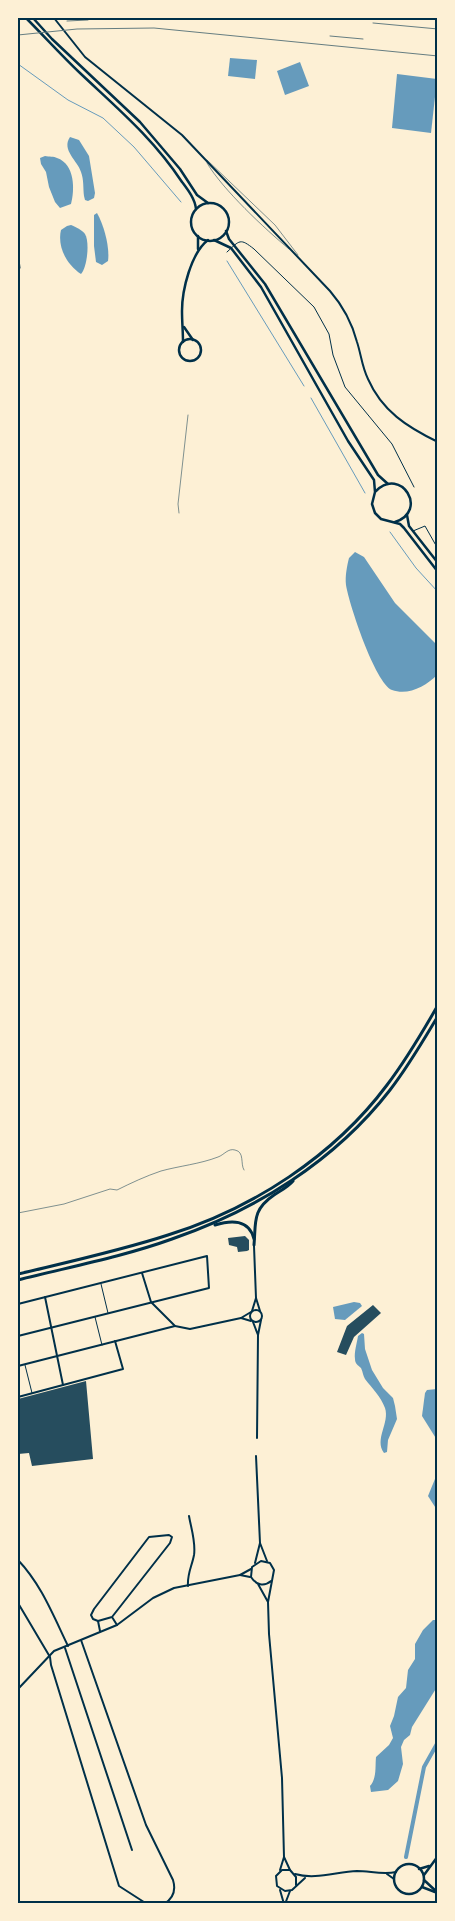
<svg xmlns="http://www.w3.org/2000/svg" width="455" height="1921" viewBox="0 0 455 1921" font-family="'Noto Serif',serif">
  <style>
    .water { fill: #669bbc }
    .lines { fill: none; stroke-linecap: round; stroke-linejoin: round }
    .stream { stroke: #669bbc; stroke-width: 1 }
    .canal { stroke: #669bbc; stroke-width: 4 }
    .building { fill: #264d5e }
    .service { stroke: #003049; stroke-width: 0.5 }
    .pedestrian { stroke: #003049; stroke-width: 1 }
    .minor { stroke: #003049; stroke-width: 2 }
    .tertiary { stroke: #003049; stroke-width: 2.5 }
    .trunk { stroke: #003049; stroke-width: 3 }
    .rail { stroke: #657d81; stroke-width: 1 }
    .neatline { fill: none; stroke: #003049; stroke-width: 2 }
  </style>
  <rect width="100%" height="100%" fill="#fdf0d5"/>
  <!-- water -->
  <g class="water">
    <polygon points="230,58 257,60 255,79 228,76"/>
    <polygon points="300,62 309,86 285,95 277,71"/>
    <polygon points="397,74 437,79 431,133 392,128"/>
    <path d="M70,137L79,140L89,156L95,193L94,198L88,201L85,200L84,196C83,188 84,180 81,172C78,161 61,150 70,137Z"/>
    <path d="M45,156C49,157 54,156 57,158C75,164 75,190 71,204L60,208L55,202L49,187L46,172L41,164L40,158Z"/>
    <path d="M97,213C104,225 110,248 108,261L102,265L96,262L94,246V215Z"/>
    <path d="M71,225C76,227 82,230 85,234C90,242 87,268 81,274C67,265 57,247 61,230L67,226Z"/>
    <path d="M355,552L364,557L395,603L437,645V675C426,686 408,696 392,690C375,683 349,604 346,585C345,576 347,566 349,558Z"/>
    <polygon points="354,1302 360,1303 362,1306 345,1320 335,1319 333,1307"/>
    <path d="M362,1333L364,1334L365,1349L372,1370L383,1388L393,1398L395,1406L397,1419L388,1440L387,1452L384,1453C374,1439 390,1423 385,1408C381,1397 372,1388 365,1379C363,1376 363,1372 361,1368C358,1365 355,1364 355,1359C354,1352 357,1343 358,1336Z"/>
    <polygon points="437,1389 437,1440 422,1416 425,1393 427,1390"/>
    <polygon points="437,1474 438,1510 437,1510 428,1496"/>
    <path d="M433,1620H437V1687L412,1727L410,1735L404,1740L401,1747L403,1764L398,1781L388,1790L371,1792L370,1786C377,1778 375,1767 376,1757L389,1745L393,1738L390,1726L394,1716L398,1697L406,1688L408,1670L415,1659V1644L423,1630Z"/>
  </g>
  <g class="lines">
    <!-- stream -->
    <g class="stream">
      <polyline points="18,64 68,100 103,118 134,147 181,202"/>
      <polyline points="227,261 304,386"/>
      <polyline points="311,398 365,493"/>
      <polyline points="390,532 416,568 438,592"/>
    </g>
    <!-- canal -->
    <polyline class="canal" points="406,1857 424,1767 438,1742"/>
  </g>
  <!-- building -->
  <g class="building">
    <polygon points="245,1236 249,1240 249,1250 247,1251 238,1252 237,1247 229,1245 228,1238"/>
    <polygon points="373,1305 381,1313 354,1337 346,1355 337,1352 347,1326"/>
    <polygon points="86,1381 93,1459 32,1466 29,1453 18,1454 18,1399"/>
  </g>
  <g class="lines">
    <!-- service -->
    <g class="service">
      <polyline points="207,160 275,225 298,255"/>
      <path d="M207,163C223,190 265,229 289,249"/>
      <polyline points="179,513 178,504 188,415"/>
      <path d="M18,1213L64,1204L110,1189L117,1190C131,1183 146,1176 161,1171C179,1166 200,1164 218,1157C224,1155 228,1148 235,1150C245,1152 240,1164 244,1170"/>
    </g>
    <!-- pedestrian -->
    <g class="pedestrian">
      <polyline points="18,250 20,268"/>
      <path d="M227,252C240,240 240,238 254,249L314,307L329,334L333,355L345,387L392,444L414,487"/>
      <polyline points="413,531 425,526 438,549"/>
      <polyline points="101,1284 108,1313"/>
      <polyline points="95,1317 102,1345"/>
      <polyline points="25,1365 32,1393"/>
    </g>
    <!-- minor -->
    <g class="minor">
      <path d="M54,18L85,57L182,135L330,291C343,306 352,323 357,342C361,354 362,367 368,379C382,411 407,427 438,442"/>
      <polyline points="254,1246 256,1298"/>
      <polyline points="142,1273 151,1302 175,1326 190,1329 241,1318"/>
      <polyline points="45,1297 63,1385"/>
      <polyline points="18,1304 207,1256 209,1288 18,1336"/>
      <circle cx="256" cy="1316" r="6"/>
      <polyline points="252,1311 256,1298 260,1311"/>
      <polyline points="251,1312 241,1318 251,1321"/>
      <polyline points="253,1322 258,1335 261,1320"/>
      <polyline points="18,1366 175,1326"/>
      <polyline points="18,1397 123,1369 115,1341"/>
      <polyline points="257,1438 258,1335"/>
      <polyline points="256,1456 260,1543"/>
      <path d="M18,1560C41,1584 53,1615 68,1646"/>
      <polyline points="255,1563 260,1543 267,1561"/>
      <polyline points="250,1577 240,1575 251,1569"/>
      <path d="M258,1584L268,1602L274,1570L270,1563L261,1561L252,1567L251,1577C256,1585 264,1587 271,1581"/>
      <path d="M188,1586C187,1574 192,1566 194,1555C196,1542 191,1528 189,1516"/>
      <polyline points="268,1602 269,1634 282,1778 284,1857"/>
      <polyline points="18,1603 50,1657 51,1665 119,1886 147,1904"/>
      <polyline points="112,1617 170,1543 172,1537 169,1535 149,1537 94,1609 91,1615 93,1619 98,1621 112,1617 117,1625"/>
      <polyline points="98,1621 100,1631"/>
      <path d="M81,1640L146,1825L173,1880C176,1890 174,1898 164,1904"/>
      <polyline points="65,1648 132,1850"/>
      <polyline points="18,1689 54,1651 117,1625 153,1598 174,1588 240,1575"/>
      <polyline points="280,1870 284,1857 290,1870"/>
      <path d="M295,1874C315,1880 336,1872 357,1871C370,1871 383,1875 396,1872"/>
      <polyline points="387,1874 394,1879"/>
      <polyline points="296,1885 296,1877 290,1870 282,1870 276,1876 277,1886 285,1891 292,1890 305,1878"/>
      <polyline points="280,1890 284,1904"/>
      <polyline points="285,1904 290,1891"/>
    </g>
    <!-- tertiary -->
    <g class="tertiary">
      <path d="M26,18C44,36 61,55 80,73C117,108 153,138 182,182C188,190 195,199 196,209"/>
      <polyline points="33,18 52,39 140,122 180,169 197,195 208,203"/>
      <circle cx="210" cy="222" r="19"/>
      <polyline points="226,231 229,239 265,284 378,475 388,484"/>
      <polyline points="198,236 198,249"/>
      <polyline points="214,240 231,248 261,287 348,441 374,480 375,492 372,504 375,513 381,519 400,524 404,528 438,572"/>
      <polyline points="184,327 193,340"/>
      <circle cx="190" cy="350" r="11"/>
      <path d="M183,342C183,332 182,322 182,311C182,290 191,253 208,240"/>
      <path d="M376,491C401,466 429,511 395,522"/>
      <polyline points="407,515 409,526 438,563"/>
      <circle cx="409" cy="1879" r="15"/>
      <polyline points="419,1869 429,1866"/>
      <polyline points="424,1875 438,1856"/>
      <polyline points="424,1880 438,1893"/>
      <polyline points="422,1887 435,1892"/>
    </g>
    <!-- trunk -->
    <g class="trunk">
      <path d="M215,1225C231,1220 249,1219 254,1239"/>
      <path d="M254,1245C256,1222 252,1210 274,1195C280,1191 288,1187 293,1181"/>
      <path d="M18,1274C68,1262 119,1251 168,1235C252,1209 334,1156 387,1085C406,1060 422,1033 438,1005"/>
      <path d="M18,1280C69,1267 122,1257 172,1239C256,1210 335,1161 390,1090C408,1067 423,1041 438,1016"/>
    </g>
    <!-- rail -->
    <g class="rail">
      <polyline points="67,21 88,20"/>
      <polyline points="373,23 438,29"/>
      <polyline points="18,35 77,29 154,28 438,56"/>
      <polyline points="330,36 363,39"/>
    </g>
  </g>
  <!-- border -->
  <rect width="455" height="1921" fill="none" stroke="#fdf0d5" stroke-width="38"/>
  <rect x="19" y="19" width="417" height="1883" class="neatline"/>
</svg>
